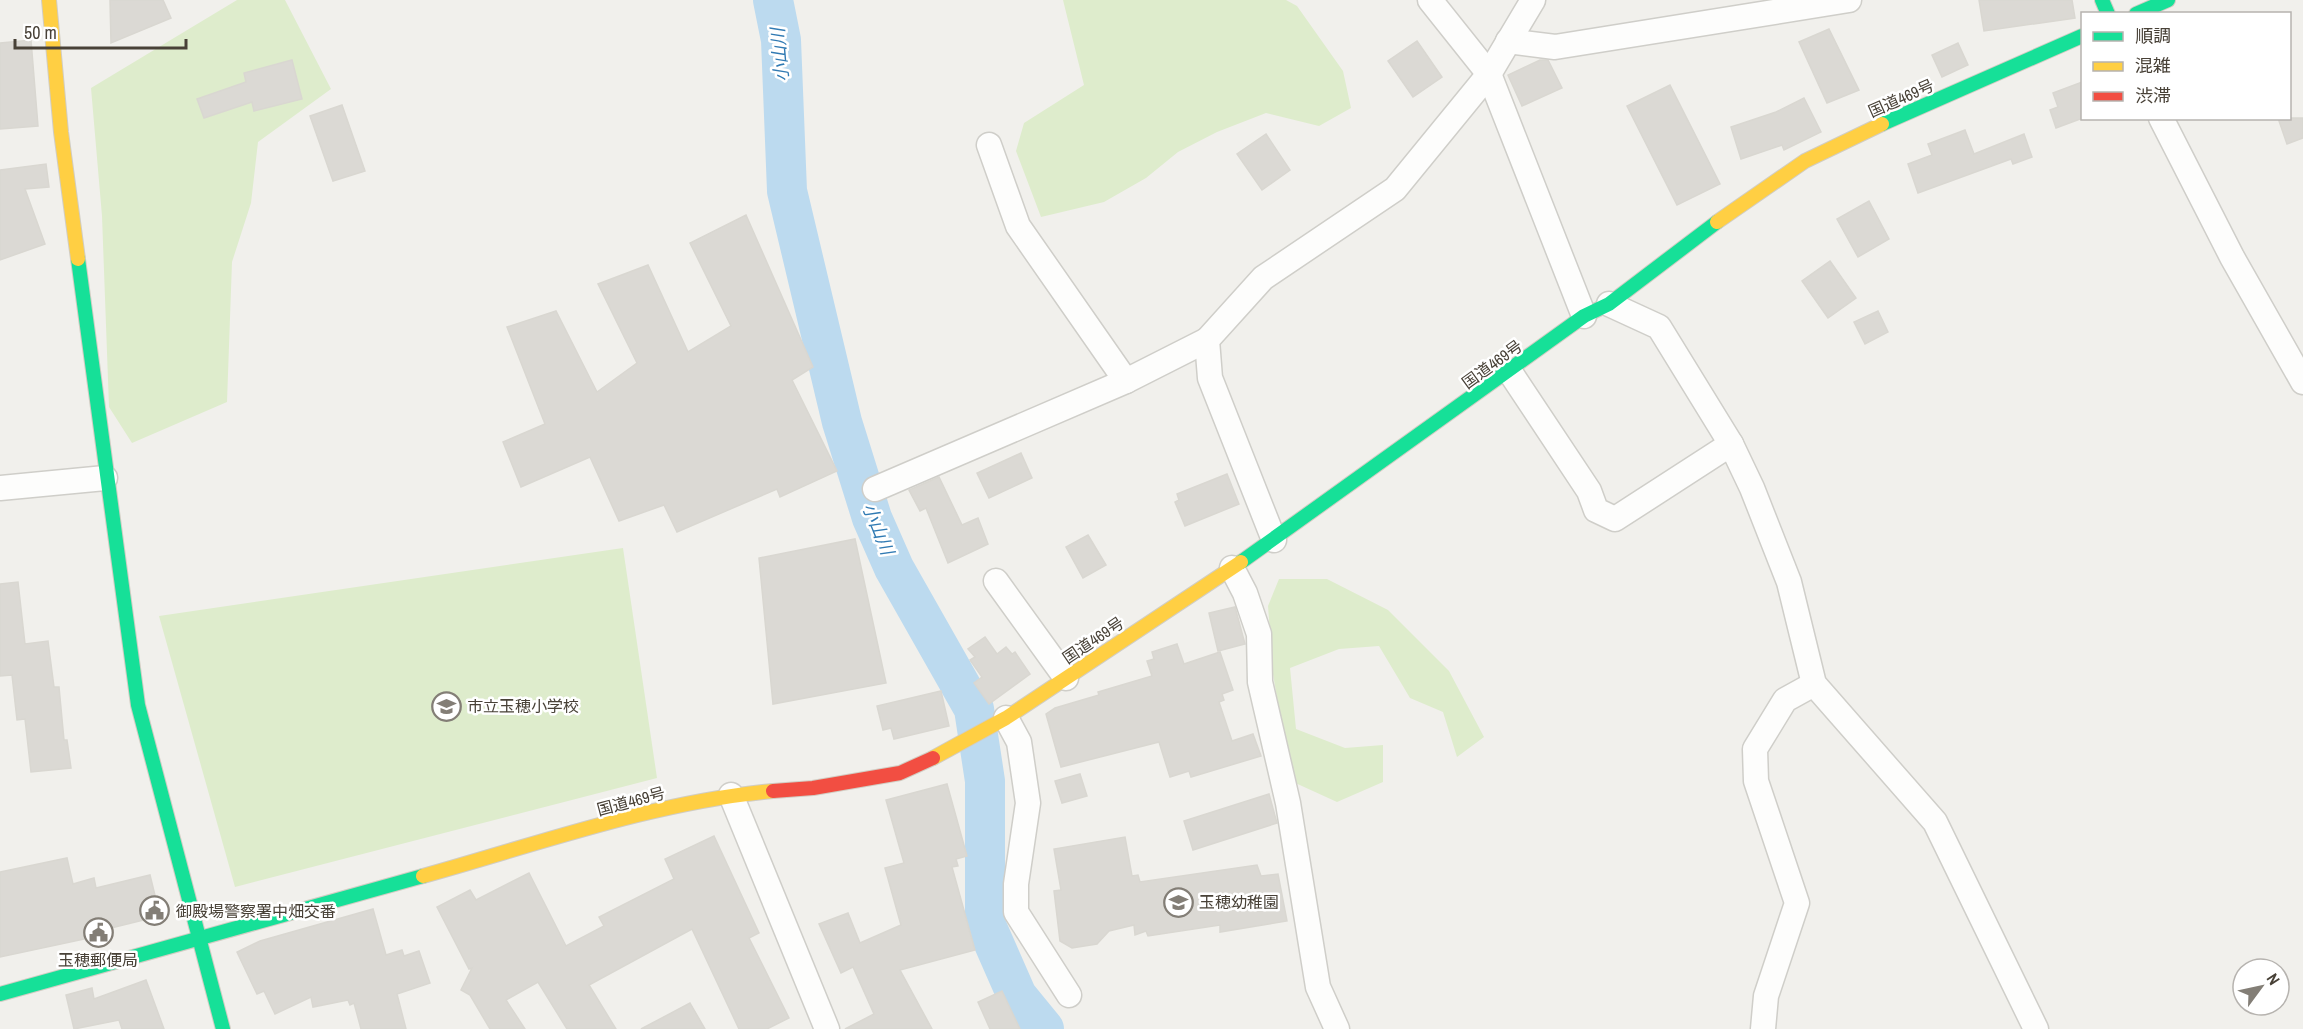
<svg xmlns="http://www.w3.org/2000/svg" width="2303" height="1029" viewBox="0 0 2303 1029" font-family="'Archivo Narrow','Noto Sans JP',sans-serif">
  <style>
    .green { fill: #deeccc }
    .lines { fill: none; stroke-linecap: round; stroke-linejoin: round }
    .river { stroke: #bcdaef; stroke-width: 40 }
    .building { fill: #dbd9d4; stroke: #d9d7d1; stroke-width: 1.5 }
    .street-casing { stroke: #cfcec9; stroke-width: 27 }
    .fast-casing { stroke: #d1cdc3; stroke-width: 16 }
    .slow-casing { stroke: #d1cdc3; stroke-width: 16 }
    .jam-casing { stroke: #d1cdc3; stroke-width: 16 }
    .street { stroke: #fdfdfc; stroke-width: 24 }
    .fast { stroke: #16e098; stroke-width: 14 }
    .slow { stroke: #ffcf43; stroke-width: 14 }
    .jam { stroke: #f24e42; stroke-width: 14 }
    .labels { text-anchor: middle; stroke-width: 5; stroke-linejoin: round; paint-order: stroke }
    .street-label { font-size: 16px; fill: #484137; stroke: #fff }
    .poi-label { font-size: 16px; fill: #484137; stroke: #fff; text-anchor: start }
    .water-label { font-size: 18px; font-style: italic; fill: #307ab3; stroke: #fff }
  </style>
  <rect width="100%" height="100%" fill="#f1f0ec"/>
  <!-- green -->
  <g class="green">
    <polygon points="237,0 285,0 331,89 258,142 251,203 232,262 227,402 132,443 109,407 102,216 91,88"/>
    <polygon points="1063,0 1286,0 1297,6 1343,71 1351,108 1319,126 1266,113 1217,132 1178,152 1146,178 1104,202 1041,217 1016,151 1024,123 1084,85"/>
    <polygon points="623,548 657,778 235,887 159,616"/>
    <polygon points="1279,579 1327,579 1388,610 1449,671 1484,737 1457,757 1443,712 1410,698 1379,646 1339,649 1290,668 1296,729 1345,748 1383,745 1383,782 1337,802 1291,781 1273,674 1268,606"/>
  </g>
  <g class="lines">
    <!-- river -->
    <polyline class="river" points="773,0 781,40 787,191 842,422 872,518 894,568 974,709 985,781 985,923 1017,996 1044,1029"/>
  </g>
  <!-- building -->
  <g class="building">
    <polygon points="110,0 163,0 171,18 111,43"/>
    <polygon points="1979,0 2072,0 2075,18 1984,31"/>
    <polygon points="1829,29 1859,90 1827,103 1799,42"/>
    <polygon points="31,40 38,126 0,129 0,43"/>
    <polygon points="1417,41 1442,77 1413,97 1388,61"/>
    <polygon points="1958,43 1968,65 1942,77 1932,55"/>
    <polygon points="292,60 302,99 254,111 252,102 204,118 197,99 246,82 244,73"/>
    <polygon points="1540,60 1548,60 1562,88 1522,106 1508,75"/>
    <polygon points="2082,82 2083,118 2056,128 2050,110 2058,107 2053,93"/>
    <polygon points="1670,85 1720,184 1677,205 1627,106"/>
    <polygon points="1804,98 1821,132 1784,150 1782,145 1741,159 1731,127 1776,112"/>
    <polygon points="342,105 365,171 333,181 310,116"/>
    <polygon points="2278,118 2303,118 2303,138 2287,144"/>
    <polygon points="1965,130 1974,154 2024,134 2032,157 2013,164 2011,159 1918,193 1908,164 1932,155 1928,144"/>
    <polygon points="1266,134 1290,170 1262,190 1237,154"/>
    <polygon points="46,164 49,187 25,189 45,244 0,260 0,170"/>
    <polygon points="1869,201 1889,239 1858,257 1837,219"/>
    <polygon points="746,215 813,367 792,380 837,471 780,497 777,489 677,532 664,505 619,521 590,457 521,487 503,442 545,424 507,327 556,311 597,392 637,363 598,284 648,265 688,352 731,326 690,243"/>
    <polygon points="1830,261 1856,298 1828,318 1802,281"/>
    <polygon points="1878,311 1888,332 1865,344 1854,322"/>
    <polygon points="1021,453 1032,478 989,498 977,473"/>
    <polygon points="1227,474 1239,504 1185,526 1175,502 1179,500 1177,494"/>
    <polygon points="939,477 962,525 978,518 988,544 948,563 926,508 920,511 909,490"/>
    <polygon points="1088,535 1106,565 1083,578 1066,547"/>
    <polygon points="855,539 886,683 773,704 759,558"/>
    <polygon points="18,582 25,644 48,641 54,687 59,687 64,740 67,740 71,768 31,772 25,719 17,720 12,675 0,676 0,584"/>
    <polygon points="1235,607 1245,644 1218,651 1209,613"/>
    <polygon points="985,637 997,654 1006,647 1012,654 1015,652 1030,674 989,704 974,683 982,677 970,660 975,657 968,649"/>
    <polygon points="1177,644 1184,664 1220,652 1233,690 1222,694 1224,700 1219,702 1232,741 1253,734 1261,756 1191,777 1189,771 1170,777 1159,742 1061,767 1046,714 1055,708 1099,695 1098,692 1152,676 1147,661 1154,659 1152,652"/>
    <polygon points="941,691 949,726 894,739 891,728 883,730 877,706"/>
    <polygon points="1080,774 1087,796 1062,803 1055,781"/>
    <polygon points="947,784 967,856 956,859 958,866 952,867 975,950 900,970 932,1029 845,1029 874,1014 853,967 841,973 819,924 848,913 860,943 901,925 885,868 904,863 886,800"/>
    <polygon points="1269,794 1277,823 1193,850 1184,821"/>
    <polygon points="714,836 759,933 749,938 789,1018 767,1029 739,1029 692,929 589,985 616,1029 567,1029 538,982 506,1000 525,1029 490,1029 470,995 461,990 472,968 469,969 437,907 470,890 476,900 529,873 566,946 604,926 599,917 674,879 665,859"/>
    <polygon points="1125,837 1132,876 1138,875 1140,882 1257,865 1261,876 1278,874 1287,921 1220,932 1220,925 1148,936 1146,931 1135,935 1134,925 1109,931 1097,944 1072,948 1060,941 1054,891 1061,890 1054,849"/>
    <polygon points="67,858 73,884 94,878 96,888 150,875 160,916 107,929 108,934 0,957 0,872"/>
    <polygon points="373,909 386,955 402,950 404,956 419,951 430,983 397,994 406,1029 361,1029 354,1003 350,1005 348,1000 313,1007 311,997 275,1014 264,991 257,994 237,952 260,941"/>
    <polygon points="146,980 164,1029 122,1029 119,1020 74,1029 66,995 92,988 94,999"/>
    <polygon points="1002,991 1020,1029 990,1029 978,1002"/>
    <polygon points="690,1003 705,1029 641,1029"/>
  </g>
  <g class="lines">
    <defs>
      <g id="street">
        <polyline points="1430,0 1489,74 1584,316"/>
        <polyline points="1508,41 1555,47 1849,0"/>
        <polyline points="2161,118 2232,257 2303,382"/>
        <polyline points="989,145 1018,226 1126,381 1207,340"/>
        <polyline points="1609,304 1659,327 1731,444 1752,488 1789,582 1814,684 1935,822 2036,1029"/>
        <polyline points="1510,372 1589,491 1596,510 1615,519 1731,444"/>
        <polyline points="0,488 105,478"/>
        <polyline points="875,489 1126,381"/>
        <polyline points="1274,540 1210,378 1207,340 1263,278 1395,189 1489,74 1533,0"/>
        <polyline points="1232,568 1245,593 1259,634 1260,682 1288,803 1318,987 1337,1029"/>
        <polyline points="996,581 1066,678"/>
        <polyline points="1006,718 1019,742 1028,803 1016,884 1016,912 1069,995"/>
        <polyline points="731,795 827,1029"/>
        <polyline points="1763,1029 1766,996 1797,903 1756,781 1755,749 1785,700 1814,684"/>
      </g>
      <g id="fast">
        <polyline points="2102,0 2108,14"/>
        <polyline points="2136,14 2168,0"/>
        <polyline points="1882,124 2082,36"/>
        <polyline points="78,259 138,705 223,1029"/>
        <polyline points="1241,562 1584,316 1609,304 1717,222"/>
        <polyline points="0,994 423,876"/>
      </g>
      <g id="slow">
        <polyline points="49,0 61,132 78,259"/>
        <polyline points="1717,222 1805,161 1882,124"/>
        <polyline points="933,758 1006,718 1241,562"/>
        <path d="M423,876C538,844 654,802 773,791"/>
      </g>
      <polyline id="jam" points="773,791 813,788 900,773 933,758"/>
    </defs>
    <!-- street casing -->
    <use href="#street" class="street-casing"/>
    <!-- fast casing -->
    <use href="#fast" class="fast-casing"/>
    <!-- slow casing -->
    <use href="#slow" class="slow-casing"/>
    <!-- jam casing -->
    <use href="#jam" class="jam-casing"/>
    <!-- street -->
    <use href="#street" class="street"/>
    <!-- fast -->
    <use href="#fast" class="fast"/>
    <!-- slow -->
    <use href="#slow" class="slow"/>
    <!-- jam -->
    <use href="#jam" class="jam"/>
  </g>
  <!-- icons -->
  <defs>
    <symbol id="school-ring" viewBox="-11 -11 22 22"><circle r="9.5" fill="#fff" stroke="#837e76" stroke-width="1.5"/><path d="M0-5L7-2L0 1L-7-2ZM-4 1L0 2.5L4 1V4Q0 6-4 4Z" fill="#837e76"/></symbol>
    <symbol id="civic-ring" viewBox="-11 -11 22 22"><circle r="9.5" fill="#fff" stroke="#837e76" stroke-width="1.5"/><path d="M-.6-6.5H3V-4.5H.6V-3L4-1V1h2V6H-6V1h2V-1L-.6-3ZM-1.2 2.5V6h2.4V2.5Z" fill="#837e76"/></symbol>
  </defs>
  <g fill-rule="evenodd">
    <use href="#school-ring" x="430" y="690" width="33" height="33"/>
    <use href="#school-ring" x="1162" y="886" width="33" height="33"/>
    <use href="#civic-ring" x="138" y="894" width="33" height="33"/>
    <use href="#civic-ring" x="82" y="916" width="33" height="33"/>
  </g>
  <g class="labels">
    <!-- street labels -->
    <g class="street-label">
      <text transform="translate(1901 98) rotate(-24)" y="6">国道469号</text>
      <text transform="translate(1492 364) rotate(-36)" y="6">国道469号</text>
      <text transform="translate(1093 640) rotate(-34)" y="6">国道469号</text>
      <text transform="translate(631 801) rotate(-15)" y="6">国道469号</text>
    </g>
    <!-- poi labels -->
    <g class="poi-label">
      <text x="467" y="712">市立玉穂小学校</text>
      <text x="1199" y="908">玉穂幼稚園</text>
      <text x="176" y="917">御殿場警察署中畑交番</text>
      <text x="98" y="966" text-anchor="middle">玉穂郵便局</text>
    </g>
    <!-- water labels -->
    <g class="water-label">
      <text transform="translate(780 55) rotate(-95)" y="6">小山川</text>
      <text transform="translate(878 529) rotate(68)" y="6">小山川</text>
    </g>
  </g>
  <!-- legend -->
  <rect x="2081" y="12" width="210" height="108" fill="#ffffff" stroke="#b6b3af" stroke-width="1.5"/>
  <rect x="2093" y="32" width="30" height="9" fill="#16e098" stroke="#b6b3af" stroke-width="1.5"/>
  <text x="2135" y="42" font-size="18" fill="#484137">順調</text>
  <rect x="2093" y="62" width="30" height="9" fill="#ffcf43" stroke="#b6b3af" stroke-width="1.5"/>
  <text x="2135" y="72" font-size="18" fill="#484137">混雑</text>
  <rect x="2093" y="92" width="30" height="9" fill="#f24e42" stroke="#b6b3af" stroke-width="1.5"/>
  <text x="2135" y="102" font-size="18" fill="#484137">渋滞</text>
  <!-- north arrow -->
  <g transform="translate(2261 987) rotate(57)"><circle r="28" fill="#ffffff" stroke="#b6b3af" stroke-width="1.5"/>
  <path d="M0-4.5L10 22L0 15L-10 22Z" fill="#837e76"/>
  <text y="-9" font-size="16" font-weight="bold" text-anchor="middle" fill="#484137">N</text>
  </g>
  <!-- scale -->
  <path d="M15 39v9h171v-9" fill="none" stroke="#484137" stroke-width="3"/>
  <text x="24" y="39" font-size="18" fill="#484137" stroke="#ffffff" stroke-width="4.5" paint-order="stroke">50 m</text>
</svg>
